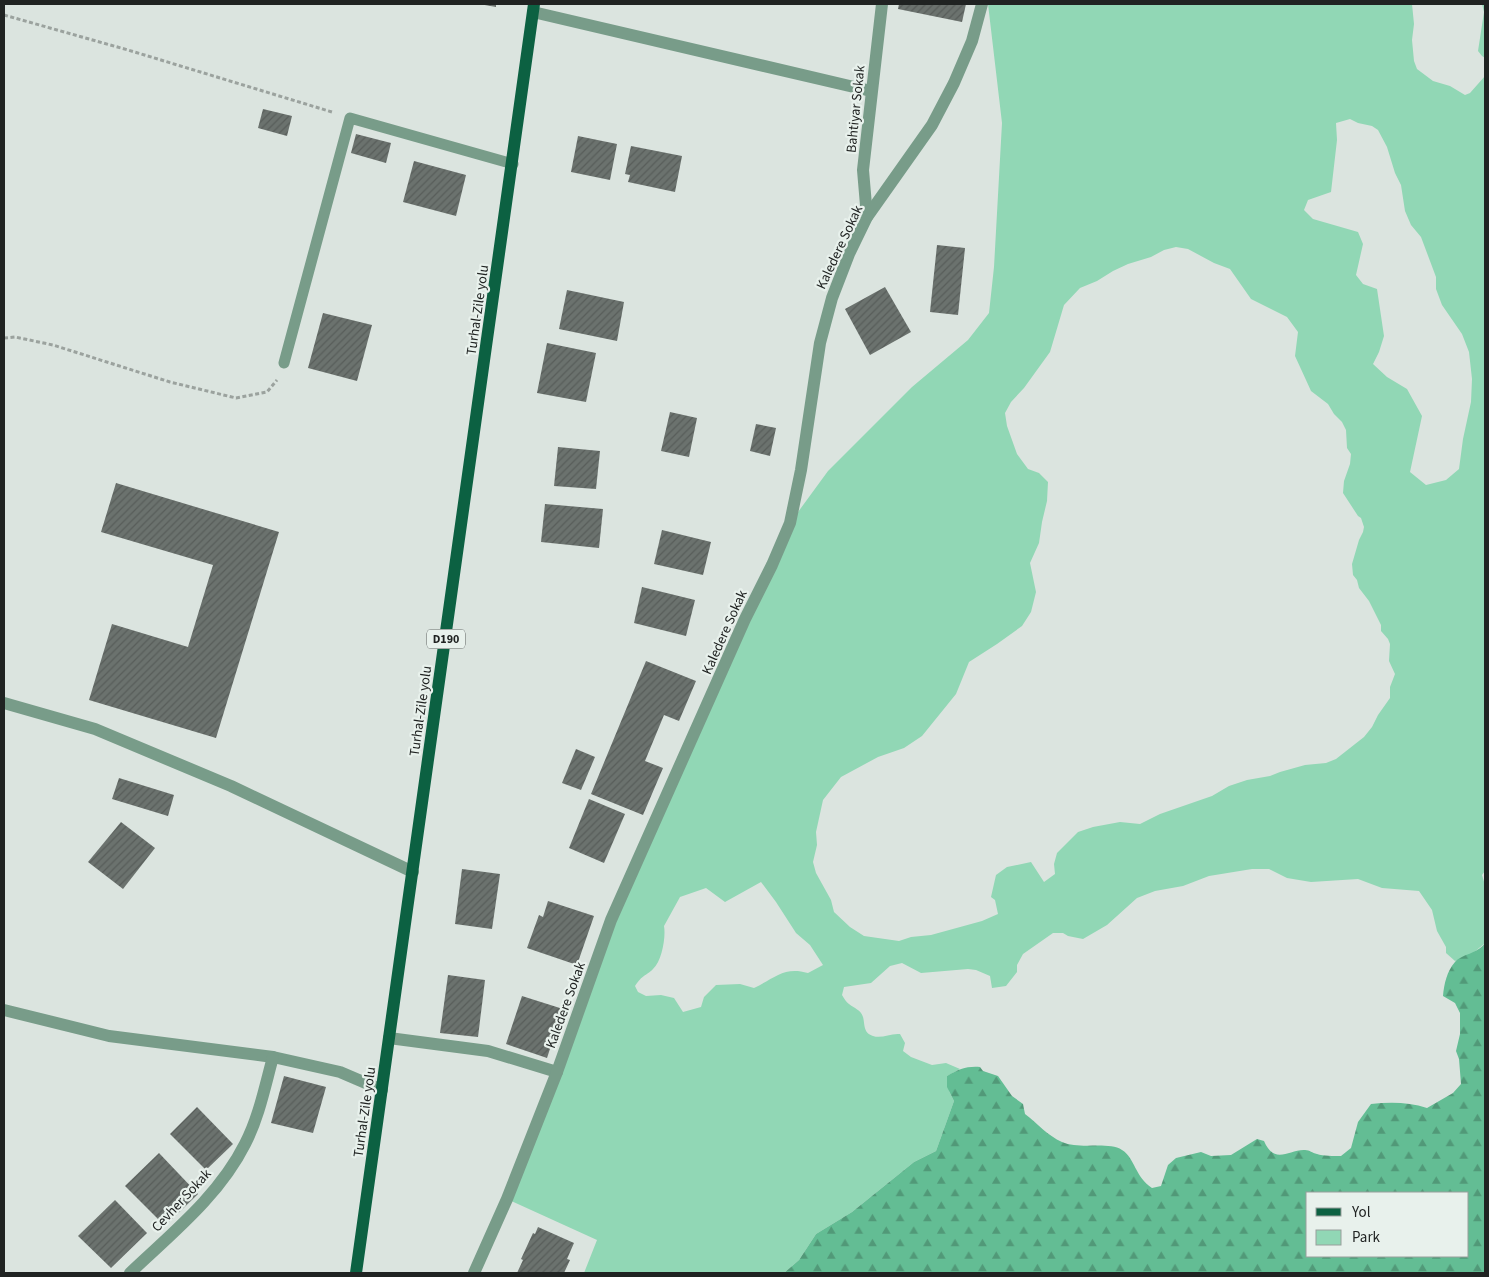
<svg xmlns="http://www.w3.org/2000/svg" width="1489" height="1277" viewBox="0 0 1489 1277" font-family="'Source Sans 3',sans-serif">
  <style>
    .green { fill: #91d7b5; fill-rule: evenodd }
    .forest { fill: url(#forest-firs); fill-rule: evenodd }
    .building { fill: url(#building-hatch) }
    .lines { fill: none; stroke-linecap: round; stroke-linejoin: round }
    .path { stroke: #9ba29e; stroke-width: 3; stroke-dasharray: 4 2.5; stroke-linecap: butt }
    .lane { stroke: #789c89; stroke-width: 11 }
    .street { stroke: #789c89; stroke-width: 12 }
    .primary { stroke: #0c6142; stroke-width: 12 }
    .labels { text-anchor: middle; stroke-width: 4.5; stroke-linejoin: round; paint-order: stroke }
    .shield { fill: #e8f1ec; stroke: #5c615f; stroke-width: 1 }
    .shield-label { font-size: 12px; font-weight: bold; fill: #202322 }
    .street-label { font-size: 14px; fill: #202322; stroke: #e8f1ec }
  </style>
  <defs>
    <pattern id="forest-firs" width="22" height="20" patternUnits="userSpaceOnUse" patternTransform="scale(1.25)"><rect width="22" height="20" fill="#63bd94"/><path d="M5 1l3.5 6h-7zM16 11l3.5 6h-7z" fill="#519978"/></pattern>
    <pattern id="building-hatch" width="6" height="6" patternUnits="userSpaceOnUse" patternTransform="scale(1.25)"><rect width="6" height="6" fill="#6b726e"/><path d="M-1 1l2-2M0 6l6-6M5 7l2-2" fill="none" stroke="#585d5a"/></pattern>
  </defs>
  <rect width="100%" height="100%" fill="#dbe4df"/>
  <!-- green -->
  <g class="green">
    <path d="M988,4H1412L1414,24L1412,40L1414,61L1417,69L1433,81L1450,86L1465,95L1470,93L1485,76V871L1482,875L1485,885V943L1472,954L1455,961L1446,953V947L1437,931L1432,910L1419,891L1382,888L1358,879L1311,882L1287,878L1269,869H1252L1209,876L1183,886L1155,891L1137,898L1107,925L1083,939L1068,936L1063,933H1053L1023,954L1017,965V972L1006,986L992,988L990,976L976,970L968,969L921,973L902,963L890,966L871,983L844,987L842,995C844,998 846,1002 849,1004C854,1008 861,1010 863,1017C865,1024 863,1033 873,1036C882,1039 890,1033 900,1034L905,1043L903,1051L911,1057L932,1065L946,1063L960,1069L947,1076L949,1091L954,1101L936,1151L914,1162L852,1212L816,1234L799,1260L784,1273H584L597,1240L507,1199L611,920L790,523L828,471L912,387L968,340L989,313L994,267L1002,123ZM1350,119L1358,123L1372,126L1378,130L1387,147L1395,173L1401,185L1405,211L1411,225L1421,237L1436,277V289L1442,305L1462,334L1469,352L1472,379L1471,402L1463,439L1459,469L1446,480L1426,485L1410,472L1422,416L1407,389L1387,377L1373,364L1379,352L1384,336L1377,289L1363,284L1356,275L1363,244L1358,232L1313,219L1304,210L1308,200L1331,192L1337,140L1336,123ZM1176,247L1188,249L1214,263L1230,269L1251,299L1287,317L1298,332L1295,356L1306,380L1311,391L1328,404L1334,414L1342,422L1346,430L1347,448L1351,454L1350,464L1344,481L1343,493L1358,516L1361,518L1364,527L1363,532L1359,540L1352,564L1353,575L1357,580L1359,588L1369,601L1381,625V631L1388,639L1390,644L1389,661L1395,674L1390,687V698L1378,715L1372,727L1364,737L1336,759L1326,763L1305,765L1280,772L1270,776L1247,780L1229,786L1212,796L1160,814L1140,824L1120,822L1093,827L1078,832L1057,853L1054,864L1055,874L1044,882L1031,862L1007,867L996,875L991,897L995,900L998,914L982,921L931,935L911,937L899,941L864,936L850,927L834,912L831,900L816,873L813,862L817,845L816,832L823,800L841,777L878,757L904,748L922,736L956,694L969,662L997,644L1022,626L1031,612L1036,592L1030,563L1039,543L1042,522L1047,501L1048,482L1039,473L1028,469L1017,454L1007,426L1005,413L1011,402L1024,388L1050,352L1064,305L1080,288L1097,281L1113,271L1128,264L1151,257L1164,250ZM761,882L776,902L796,933L810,945L823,965L808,973C784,966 775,978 754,988L740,984L716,985L704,997L701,1007L683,1012L674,998L661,995L646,996L638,992L635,986C643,974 645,977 653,969C662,961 666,937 664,926L680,897L706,888L725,902Z"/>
    <polygon points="1482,4 1485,4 1485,58 1482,56 1478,51 1484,12"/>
  </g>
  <!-- forest -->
  <path class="forest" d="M1485,943V1273H784L799,1260L816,1234L852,1212L914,1162L936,1151L954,1101L947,1087V1076C959,1069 967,1066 980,1067L983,1071L998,1076L1012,1096L1023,1104L1025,1114C1037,1123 1048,1136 1062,1142C1080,1150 1108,1141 1122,1150C1135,1158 1135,1177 1152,1188L1161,1186L1168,1165L1176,1158L1201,1152L1211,1156L1231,1155L1257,1139L1264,1141C1275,1166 1289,1149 1305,1150C1310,1150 1312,1153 1317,1154C1323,1156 1334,1156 1341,1156L1351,1148L1358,1122L1371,1104C1390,1102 1409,1102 1427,1108L1453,1093L1461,1084L1459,1059L1456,1051L1460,1034V1013L1455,1003L1443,996C1444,984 1447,971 1455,962C1462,954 1477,954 1485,943ZM1308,1193H1468V1256H1308Z"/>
  <!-- building -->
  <g class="building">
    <polygon points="479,4 496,4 496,7"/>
    <polygon points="899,4 966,4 962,22 898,9"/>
    <polygon points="263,109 292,116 287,136 258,128"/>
    <polygon points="356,134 391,143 386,163 351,153"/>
    <polygon points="578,136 617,144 610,180 571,172"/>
    <polygon points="631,146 682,156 675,192 628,182 630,175 625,174"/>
    <polygon points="414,161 466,175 456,216 403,202"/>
    <polygon points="937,245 965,248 958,315 930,312"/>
    <polygon points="885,287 911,332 870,355 845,309"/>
    <polygon points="567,290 624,302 617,341 559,329"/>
    <polygon points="323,313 372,325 357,381 308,368"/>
    <polygon points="547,343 596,353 586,402 537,393"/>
    <polygon points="670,412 697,418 689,457 661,451"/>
    <polygon points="756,424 776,428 770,456 750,451"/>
    <polygon points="558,447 600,451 596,489 554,486"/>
    <polygon points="116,483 279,532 216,738 89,700 112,624 188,647 213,565 101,532"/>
    <polygon points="545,504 603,509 599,548 541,542"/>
    <polygon points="662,530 711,542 703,575 654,564"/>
    <polygon points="642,587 695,600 686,636 634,623"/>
    <polygon points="646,661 696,681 679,721 664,715 645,761 663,768 643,815 591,794"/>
    <polygon points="576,749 595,757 581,790 562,783"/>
    <polygon points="119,778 174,795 168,816 112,799"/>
    <polygon points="589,799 625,814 604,863 569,848"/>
    <polygon points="121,822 155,848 123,889 88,862"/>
    <polygon points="462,869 500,874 492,929 455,924"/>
    <polygon points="548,901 594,916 577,965 527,948 539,915 543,917"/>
    <polygon points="448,975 485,980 478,1037 440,1033"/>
    <polygon points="522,996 563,1009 547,1058 506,1044"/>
    <polygon points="284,1076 326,1087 313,1133 271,1123"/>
    <polygon points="197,1107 233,1144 206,1170 170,1134"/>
    <polygon points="159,1153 198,1194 165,1226 125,1186"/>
    <polygon points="115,1200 147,1233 111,1268 78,1236"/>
    <polygon points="538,1227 574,1243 567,1259 570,1260 564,1273 517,1273 523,1260 521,1259 533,1233 535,1234"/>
  </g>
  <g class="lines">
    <!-- path -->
    <g class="path">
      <polyline points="4,15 128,50 332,112"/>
      <polyline points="4,338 15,337 53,345 170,382 236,398 267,392 277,380"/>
    </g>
    <!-- lane -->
    <polyline class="lane" points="284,363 350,118 513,164"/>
    <!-- street -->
    <g class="street">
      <polyline points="533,12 871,91"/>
      <polyline points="867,217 863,170 882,4"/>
      <polyline points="4,703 95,729 231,786 413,872"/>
      <polyline points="4,1010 109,1036 273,1057 340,1072 382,1090"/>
      <polyline points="389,1038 488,1051 557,1072"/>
      <path d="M130,1273C171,1234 219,1196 245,1144C259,1117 265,1086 273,1057"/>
      <polyline points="474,1273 507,1199 557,1072 611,920 745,619 772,565 790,523 801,470 820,343 832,298 849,254 867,217 932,125 954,83 972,41 982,4"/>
    </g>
    <!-- primary -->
    <polyline class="primary" points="356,1273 534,4"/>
  </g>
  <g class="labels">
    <!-- shield labels -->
    <rect class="shield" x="427" y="629.5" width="38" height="19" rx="4"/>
    <g class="shield-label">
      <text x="446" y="643">D190</text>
    </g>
    <!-- street labels -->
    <g class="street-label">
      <text transform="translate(855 109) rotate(-84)" y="5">Bahtiyar Sokak</text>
      <text transform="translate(839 247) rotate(-65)" y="5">Kaledere Sokak</text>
      <text transform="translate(477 310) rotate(-82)" y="5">Turhal-Zile yolu</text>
      <text transform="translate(724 632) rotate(-66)" y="5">Kaledere Sokak</text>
      <text transform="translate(420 711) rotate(-82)" y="5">Turhal-Zile yolu</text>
      <text transform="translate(565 1005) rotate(-70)" y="5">Kaledere Sokak</text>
      <text transform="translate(364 1112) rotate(-82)" y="5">Turhal-Zile yolu</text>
      <text transform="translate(181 1200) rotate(-47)" y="5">Cevher Sokak</text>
    </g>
  </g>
  <!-- border -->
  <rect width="1489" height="1277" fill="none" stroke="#202322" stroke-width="10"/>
  <!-- legend -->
  <rect x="1306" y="1192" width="162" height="65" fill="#e8f1ec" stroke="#989f9b"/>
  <rect x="1316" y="1208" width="25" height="8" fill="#0c6142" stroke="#989f9b"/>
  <text x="1352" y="1217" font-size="15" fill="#202322">Yol</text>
  <rect x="1316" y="1230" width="25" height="15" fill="#91d7b5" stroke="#989f9b"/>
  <text x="1352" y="1242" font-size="15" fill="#202322">Park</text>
</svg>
